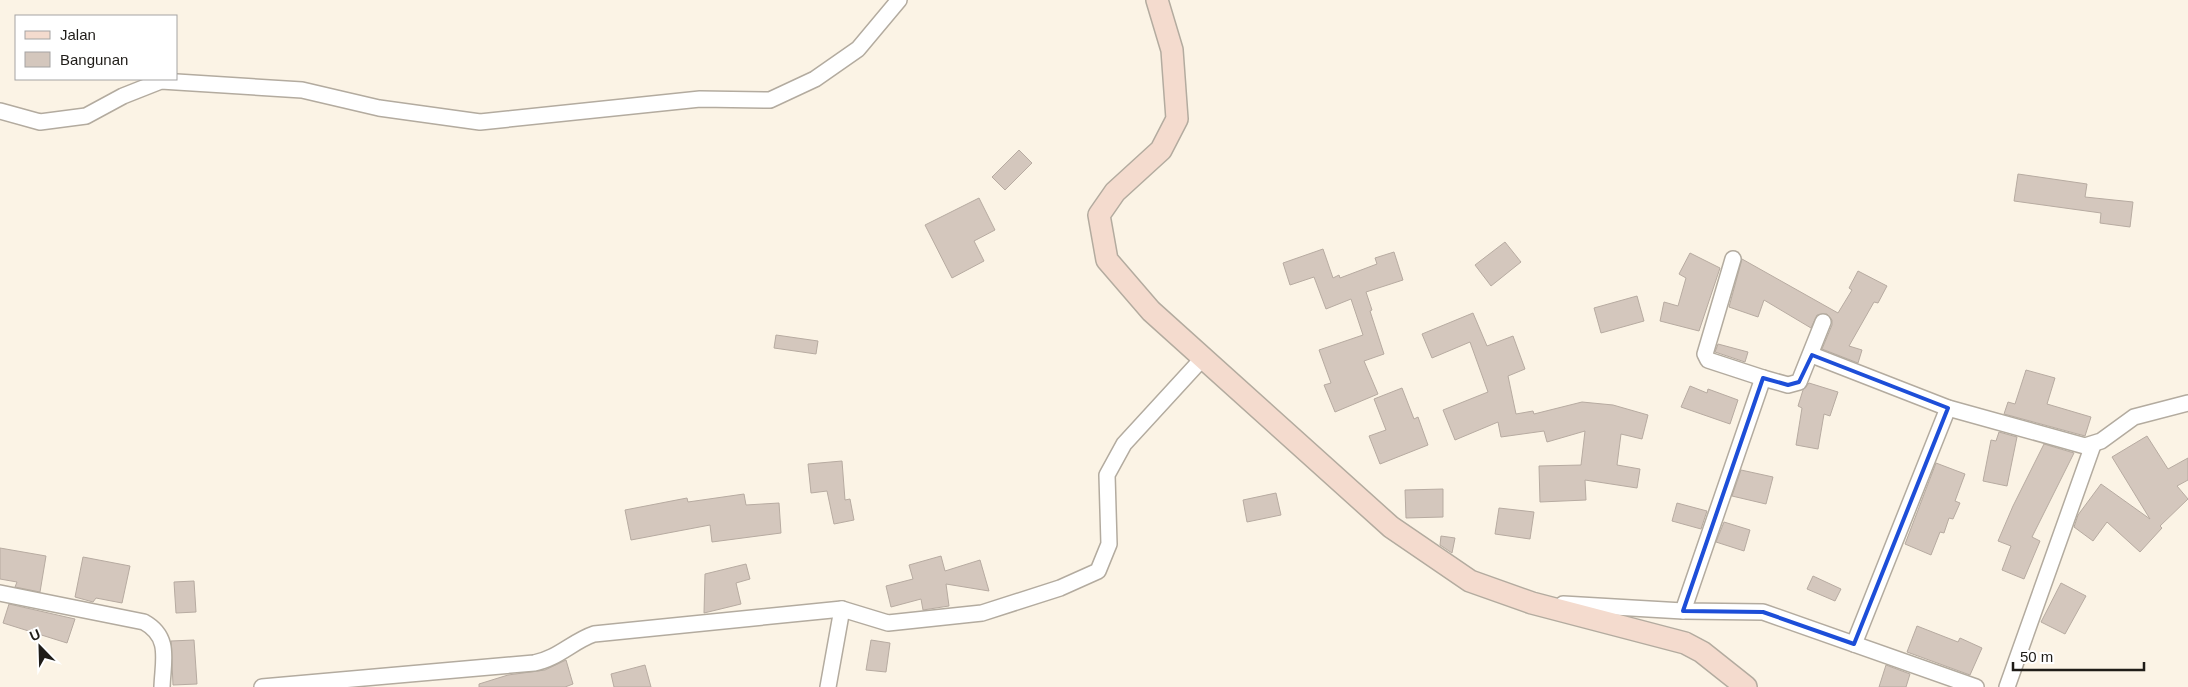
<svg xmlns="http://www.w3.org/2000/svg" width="2188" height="687" viewBox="0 0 2188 687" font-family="Helvetica,sans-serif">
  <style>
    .building { fill: #d4c7bd; stroke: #b7aba1 }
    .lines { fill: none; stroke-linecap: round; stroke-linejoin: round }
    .street-casing { stroke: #b3ab9f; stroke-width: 18 }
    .secondary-casing { stroke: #b3ab9f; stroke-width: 24 }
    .street { stroke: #fff; stroke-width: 15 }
    .secondary { stroke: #f4dbce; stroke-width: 21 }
    .marked { fill: none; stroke: #1d4ed8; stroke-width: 4; stroke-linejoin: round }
  </style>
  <rect width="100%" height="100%" fill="#fbf3e5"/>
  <!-- building -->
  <g class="building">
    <polygon points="1019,150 1032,163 1005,190 992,177"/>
    <polygon points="2018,174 2087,184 2085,197 2133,202 2130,227 2100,223 2101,213 2014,201"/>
    <polygon points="979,198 995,230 974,241 984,261 952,278 925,225"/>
    <polygon points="1505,242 1521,262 1491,286 1475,265"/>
    <polygon points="1323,249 1333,278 1339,275 1340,278 1377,264 1375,258 1394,252 1403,280 1366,292 1372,310 1370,311 1384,354 1364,361 1378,394 1335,412 1324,385 1331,383 1319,350 1363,335 1351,299 1326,309 1314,277 1290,285 1283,263"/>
    <polygon points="1690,253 1720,268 1699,331 1660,321 1664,302 1678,306 1686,278 1679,274"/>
    <polygon points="1742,259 1838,313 1852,290 1849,288 1858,271 1887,286 1878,303 1874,302 1849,346 1862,350 1858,363 1822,349 1832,325 1832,320 1827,314 1817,315 1811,328 1764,300 1758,317 1729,307"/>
    <polygon points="1637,296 1644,321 1601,333 1594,308"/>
    <polygon points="1473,313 1487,346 1513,336 1525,369 1508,376 1516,414 1533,411 1534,414 1582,402 1613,405 1648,415 1642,439 1621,434 1617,465 1640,469 1637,488 1585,480 1586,500 1540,502 1539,466 1581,465 1585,431 1547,442 1544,431 1501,437 1498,422 1455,440 1443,410 1488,392 1470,342 1432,358 1422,334"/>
    <polygon points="776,335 818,341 816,354 774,348"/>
    <polygon points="1718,344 1748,352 1745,362 1715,352"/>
    <polygon points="2026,370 2055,378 2047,404 2091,417 2085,436 2004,414 2008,402 2015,404"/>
    <polygon points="1809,383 1838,392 1830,416 1824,414 1818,449 1796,445 1802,408 1798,406 1803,390"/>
    <polygon points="1690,386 1707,393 1708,389 1738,400 1730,424 1681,407"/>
    <polygon points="1402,388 1414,419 1418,417 1428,445 1380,464 1369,436 1386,430 1374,399"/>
    <polygon points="1999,432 2017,437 2007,486 1983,481 1991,440 1996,441"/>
    <polygon points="2147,436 2168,469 2188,458 2188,480 2177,486 2188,499 2160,526 2162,528 2140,552 2107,522 2093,541 2074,527 2078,515 2101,484 2150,519 2112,457"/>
    <polygon points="2044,444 2074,453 2032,537 2040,541 2024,579 2002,570 2011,546 1998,541 2013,506"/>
    <polygon points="842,461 845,500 850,499 854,520 834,524 827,491 811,493 808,464"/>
    <polygon points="1936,463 1965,474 1955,501 1960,503 1953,519 1949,518 1944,533 1940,532 1931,555 1905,544"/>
    <polygon points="1741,470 1773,477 1766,504 1732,496"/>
    <polygon points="1443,489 1443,517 1406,518 1405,490"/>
    <polygon points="1276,493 1281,515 1247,522 1243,500"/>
    <polygon points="744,494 746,505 779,503 781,533 712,542 710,525 631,540 625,510 687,498 688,502"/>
    <polygon points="1677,503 1707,511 1701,529 1672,521"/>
    <polygon points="1499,508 1534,512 1530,539 1495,534"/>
    <polygon points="1724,522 1750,530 1744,551 1716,542"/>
    <polygon points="1441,536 1455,538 1452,553 1440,545"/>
    <polygon points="0,548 46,556 40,592 15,587 17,582 0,579"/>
    <polygon points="941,556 945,571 980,560 989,591 946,584 949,606 923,610 921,599 891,607 886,586 913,579 909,565"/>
    <polygon points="83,557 130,566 122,603 96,598 93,602 75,597"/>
    <polygon points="746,564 750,579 736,583 741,604 704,613 705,574"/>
    <polygon points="1813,576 1841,589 1835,601 1807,589"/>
    <polygon points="194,581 196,612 176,613 174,582"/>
    <polygon points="2061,583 2086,596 2065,634 2041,622"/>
    <polygon points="9,604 75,619 67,643 3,623"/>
    <polygon points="1917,626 1958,642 1960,638 1982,648 1970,675 1907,652"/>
    <polygon points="194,640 197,684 173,685 171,641"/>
    <polygon points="871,640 890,643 886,672 866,670"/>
    <polygon points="566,660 573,684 565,687 479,687 479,684 508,675 545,670"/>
    <polygon points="645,665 651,687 614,687 611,674"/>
    <polygon points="1886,665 1910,674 1906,687 1879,687"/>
  </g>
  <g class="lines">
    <defs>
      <g id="street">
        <polyline points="0,111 40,122 86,116 123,96 161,81 302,90 379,108 480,122 700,99 770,100 815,79 858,49 899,0"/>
        <polyline points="1733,259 1705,354 1708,360 1763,378"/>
        <polyline points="1812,355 1948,408 2085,446 2101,441 2134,417 2188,403"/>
        <path d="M0,593L144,622C171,637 163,660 162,687"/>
        <polyline points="1563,604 1683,611 1763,612 1976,687"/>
        <polyline points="1683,611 1763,378 1788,385 1799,382 1823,322"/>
        <polyline points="1854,644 1948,408"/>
        <path d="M262,687L534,663C557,659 573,641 594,634L842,609"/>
        <polyline points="828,687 842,609 888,623 982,613 1060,588 1098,571 1109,544 1107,475 1124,444 1202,359"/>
        <polyline points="2007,687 2093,445"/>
      </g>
      <polyline id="secondary" points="1157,0 1172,50 1177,119 1161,150 1115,192 1099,215 1107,260 1151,311 1391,527 1470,581 1532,603 1685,643 1702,652 1746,687"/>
    </defs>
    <!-- street casing -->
    <use href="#street" class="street-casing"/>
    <!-- secondary casing -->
    <use href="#secondary" class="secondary-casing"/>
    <!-- street -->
    <use href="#street" class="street"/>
    <!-- secondary -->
    <use href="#secondary" class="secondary"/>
  </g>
  <!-- marked area -->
  <path class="marked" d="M1812,355L1948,408L1854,644L1763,612L1683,611L1763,378L1788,385L1799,382Z"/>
  <!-- legend -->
  <rect x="15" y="15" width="162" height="65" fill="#ffffff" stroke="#a5a4a3"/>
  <rect x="25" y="31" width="25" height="8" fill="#f4dbce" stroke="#a5a4a3"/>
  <text x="60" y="40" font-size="15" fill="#1f1c18">Jalan</text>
  <rect x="25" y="52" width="25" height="15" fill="#d4c7bd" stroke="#a5a4a3"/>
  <text x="60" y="65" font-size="15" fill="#1f1c18">Bangunan</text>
  <!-- north arrow -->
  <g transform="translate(40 647) rotate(337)" stroke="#ffffff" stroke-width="4" paint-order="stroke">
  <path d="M0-4L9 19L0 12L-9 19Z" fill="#1f1c18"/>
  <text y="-8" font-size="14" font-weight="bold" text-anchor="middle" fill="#1f1c18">U</text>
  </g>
  <!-- scale -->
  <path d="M2013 662v8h131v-8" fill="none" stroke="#1f1c18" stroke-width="2.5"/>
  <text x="2020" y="662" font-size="15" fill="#1f1c18" stroke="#ffffff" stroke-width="4" paint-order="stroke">50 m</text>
</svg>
